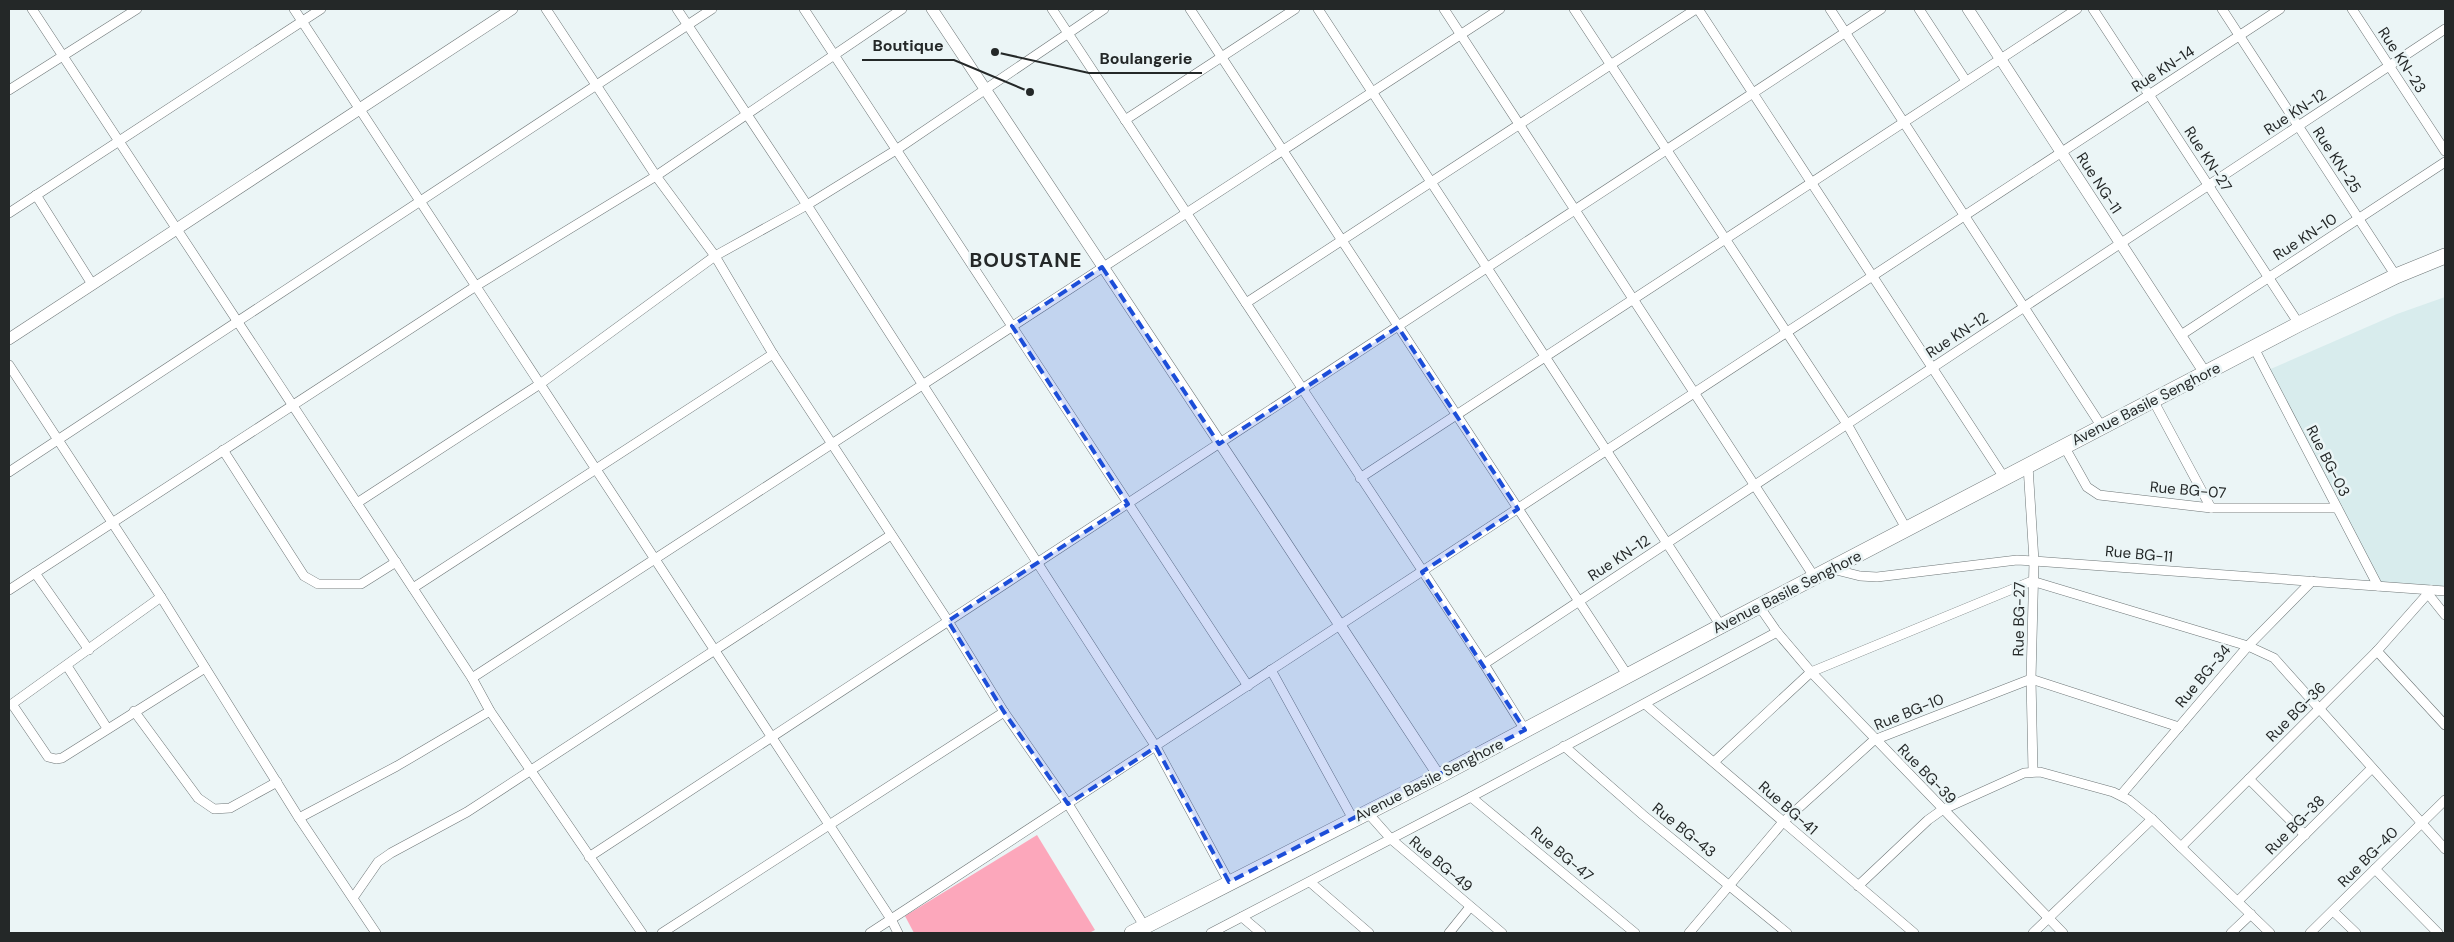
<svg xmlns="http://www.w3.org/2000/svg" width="2454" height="942" viewBox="0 0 2454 942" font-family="'DM Sans',sans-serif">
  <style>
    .built { fill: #d8eced }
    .garden { fill: #fca7bb }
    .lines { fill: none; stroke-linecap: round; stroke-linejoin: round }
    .minor-casing { stroke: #6e7677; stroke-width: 10 }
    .tertiary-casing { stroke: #6e7677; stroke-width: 12 }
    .trunk-casing { stroke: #6e7677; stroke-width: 16 }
    .minor { stroke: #fff; stroke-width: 9 }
    .tertiary { stroke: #fff; stroke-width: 11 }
    .trunk { stroke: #fff; stroke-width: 15 }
    .marked { fill: #1d4ed8; fill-opacity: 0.2; stroke: #1d4ed8; stroke-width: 4; stroke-dasharray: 10 6; stroke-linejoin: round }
    .labels { text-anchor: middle; stroke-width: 5; stroke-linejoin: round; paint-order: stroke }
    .street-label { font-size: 15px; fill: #242828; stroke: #ebf5f6 }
    .district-label { font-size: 20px; font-weight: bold; letter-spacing: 1px; fill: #242828; stroke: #ebf5f6 }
    .leader { fill: none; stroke: #242828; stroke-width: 2 }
    .callout-dot { fill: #242828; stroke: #ebf5f6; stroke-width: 2 }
    .callout-label { font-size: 16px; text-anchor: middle; font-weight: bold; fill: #242828; stroke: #ebf5f6; stroke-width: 5; stroke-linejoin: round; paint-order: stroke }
  </style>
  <rect width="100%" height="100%" fill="#ebf5f6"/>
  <!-- built -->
  <polygon class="built" points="2445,297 2445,586 2378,586 2266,371 2397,314"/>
  <!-- garden -->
  <polygon class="garden" points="1037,835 1095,930 1089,933 914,933 905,916"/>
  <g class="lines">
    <defs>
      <g id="minor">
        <polyline points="32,9 472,678 490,711 642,933"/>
        <polyline points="294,9 891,919 898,933"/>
        <polyline points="546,9 656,176 715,256 773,354 948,621 1004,712 1068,804 1145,927"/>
        <polyline points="677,9 807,205 1156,747 1229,882"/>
        <polyline points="804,9 1248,686"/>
        <polyline points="1052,9 1484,664 1525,730"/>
        <polyline points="1190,9 1628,676"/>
        <polyline points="1318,9 1721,626"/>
        <polyline points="1444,9 1815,578"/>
        <polyline points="1574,9 1847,424 1907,530"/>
        <polyline points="1698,9 2005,479"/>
        <polyline points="1830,9 2102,427"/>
        <polyline points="1919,9 1966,81"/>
        <polyline points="2093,9 2299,324"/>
        <polyline points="2222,9 2396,276"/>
        <polyline points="2352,9 2445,151"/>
        <polyline points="9,90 137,9"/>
        <polyline points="1125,120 1295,9"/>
        <polyline points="36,195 92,284"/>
        <polyline points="9,213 321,9"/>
        <polyline points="1246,303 1696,9"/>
        <polyline points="2181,335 2445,162"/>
        <polyline points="2254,348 2378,586"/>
        <polyline points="9,365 161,597 299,818 376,933"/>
        <polyline points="2153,400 2211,508"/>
        <polyline points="2064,446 2087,487 2099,495 2211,508 2337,508"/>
        <polyline points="223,450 304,576 318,584 361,584 396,562"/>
        <polyline points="2028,466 2034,561 2031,679 2033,771"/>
        <polyline points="9,472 712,9"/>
        <polyline points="1360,478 2077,9"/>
        <polyline points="357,503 540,384 715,256 807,205 896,150 1104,9"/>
        <polyline points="1832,569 1860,576 1877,577 2017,560 2034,561 2445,591"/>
        <polyline points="35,573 89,650"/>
        <polyline points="413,588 773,354"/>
        <polyline points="9,590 476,286 656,176 902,9"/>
        <polyline points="2429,595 2445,615"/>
        <polyline points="1759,606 1777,632 1811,672 2063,933"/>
        <polyline points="2377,651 2445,725"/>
        <polyline points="1484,664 2445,29"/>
        <polyline points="67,666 107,728"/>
        <polyline points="1271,670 1353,819"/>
        <polyline points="472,678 1500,9"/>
        <polyline points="12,704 161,597"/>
        <polyline points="1645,704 1914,933"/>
        <polyline points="9,705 12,704 48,757 56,759 62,758 205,668"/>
        <polyline points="134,711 198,798 214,809 230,808 277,782"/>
        <polyline points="1564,746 1643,815 1787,933"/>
        <polyline points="1714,762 1811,672 2032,581 2248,646 2274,658 2445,849"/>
        <polyline points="2249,779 2305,835"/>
        <polyline points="2121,795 2248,646 2312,581"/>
        <polyline points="1471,797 1635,933"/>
        <polyline points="1367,812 1391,839 1502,933"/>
        <polyline points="299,818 397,766 490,711"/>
        <polyline points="2181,847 2377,651 2431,590"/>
        <polyline points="589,857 1881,9"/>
        <polyline points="2375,869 2438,933"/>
        <polyline points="1310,882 1369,933"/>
        <polyline points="1858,886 1928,820 1942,810 2024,773 2040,772 2113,792 2129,800 2152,819 2270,933"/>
        <polyline points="353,898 378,862 391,853 467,812 891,535"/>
        <polyline points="2238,901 2372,768"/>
        <polyline points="2333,911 2356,933"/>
        <polyline points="1242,917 1261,933"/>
        <polyline points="662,933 1004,712"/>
        <polyline points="870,933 2280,9"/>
        <polyline points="1211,933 1471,797 1777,632"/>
        <polyline points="1449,933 1470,907"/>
        <polyline points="1689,933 1783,822 1874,740 2031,679 2179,727"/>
        <polyline points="2033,933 2152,819"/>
        <polyline points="2231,933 2251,914"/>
        <polyline points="2310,933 2445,800"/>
      </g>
      <g id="tertiary">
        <path d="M932,9C1101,265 1272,519 1439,776"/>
        <polyline points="1968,9 2205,373"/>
        <polyline points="9,339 512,9"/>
      </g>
      <polyline id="trunk" points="1132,933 1439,776 1721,626 2299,324 2396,276 2445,256"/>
    </defs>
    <!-- minor casing -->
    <use href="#minor" class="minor-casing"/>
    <!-- tertiary casing -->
    <use href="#tertiary" class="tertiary-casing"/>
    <!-- trunk casing -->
    <use href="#trunk" class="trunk-casing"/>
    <!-- minor -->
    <use href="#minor" class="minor"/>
    <!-- tertiary -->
    <use href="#tertiary" class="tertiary"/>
    <!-- trunk -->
    <use href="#trunk" class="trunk"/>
  </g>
  <!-- marked area -->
  <path class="marked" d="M1102,267L1219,444L1398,327L1518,509L1422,572L1525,730L1229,882L1156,747L1068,804L1004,712L948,621L1128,504L1012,326Z"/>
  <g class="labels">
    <!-- street labels -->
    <g class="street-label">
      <text transform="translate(2402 60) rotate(57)" y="5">Rue KN-23</text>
      <text transform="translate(2163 69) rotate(-33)" y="5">Rue KN-14</text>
      <text transform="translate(2295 112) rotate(-33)" y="5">Rue KN-12</text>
      <text transform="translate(2208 159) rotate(57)" y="5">Rue KN-27</text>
      <text transform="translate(2337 160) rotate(57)" y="5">Rue KN-25</text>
      <text transform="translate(2099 183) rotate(57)" y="5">Rue NG-11</text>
      <text transform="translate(2305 237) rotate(-33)" y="5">Rue KN-10</text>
      <text transform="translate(1957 335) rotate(-33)" y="5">Rue KN-12</text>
      <text transform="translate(2146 404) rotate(-27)" y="5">Avenue Basile Senghore</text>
      <text transform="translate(2328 461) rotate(63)" y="5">Rue BG-03</text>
      <text transform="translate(2188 490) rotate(5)" y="5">Rue BG-07</text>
      <text transform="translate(2139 554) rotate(5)" y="5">Rue BG-11</text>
      <text transform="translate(1619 558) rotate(-33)" y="5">Rue KN-12</text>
      <text transform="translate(1787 592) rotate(-27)" y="5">Avenue Basile Senghore</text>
      <text transform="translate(2019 619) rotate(-89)" y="5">Rue BG-27</text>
      <text transform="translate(2203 676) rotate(-50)" y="5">Rue BG-34</text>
      <text transform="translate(1909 712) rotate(-22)" y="5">Rue BG-10</text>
      <text transform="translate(2296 712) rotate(-45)" y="5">Rue BG-36</text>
      <text transform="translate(1927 774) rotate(46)" y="5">Rue BG-39</text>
      <text transform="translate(1429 780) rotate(-27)" y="5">Avenue Basile Senghore</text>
      <text transform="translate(1788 808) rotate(41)" y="5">Rue BG-41</text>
      <text transform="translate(2295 825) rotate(-45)" y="5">Rue BG-38</text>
      <text transform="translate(1684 830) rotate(39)" y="5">Rue BG-43</text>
      <text transform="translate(1562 854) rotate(40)" y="5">Rue BG-47</text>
      <text transform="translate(2368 857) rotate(-45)" y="5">Rue BG-40</text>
      <text transform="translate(1441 864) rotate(40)" y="5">Rue BG-49</text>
    </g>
    <!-- district labels -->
    <g class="district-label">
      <text x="1026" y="267">BOUSTANE</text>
    </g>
  </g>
  <!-- callouts -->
  <path class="leader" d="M1030 92L954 60H862M995 52L1089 73H1202"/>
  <g class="callout-dot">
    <circle cx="1030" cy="92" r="5"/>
    <circle cx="995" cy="52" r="5"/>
  </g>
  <g class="callout-label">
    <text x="908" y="51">Boutique</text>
    <text x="1146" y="64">Boulangerie</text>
  </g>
  <!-- border -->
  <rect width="2454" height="942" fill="none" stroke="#242828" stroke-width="20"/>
</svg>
